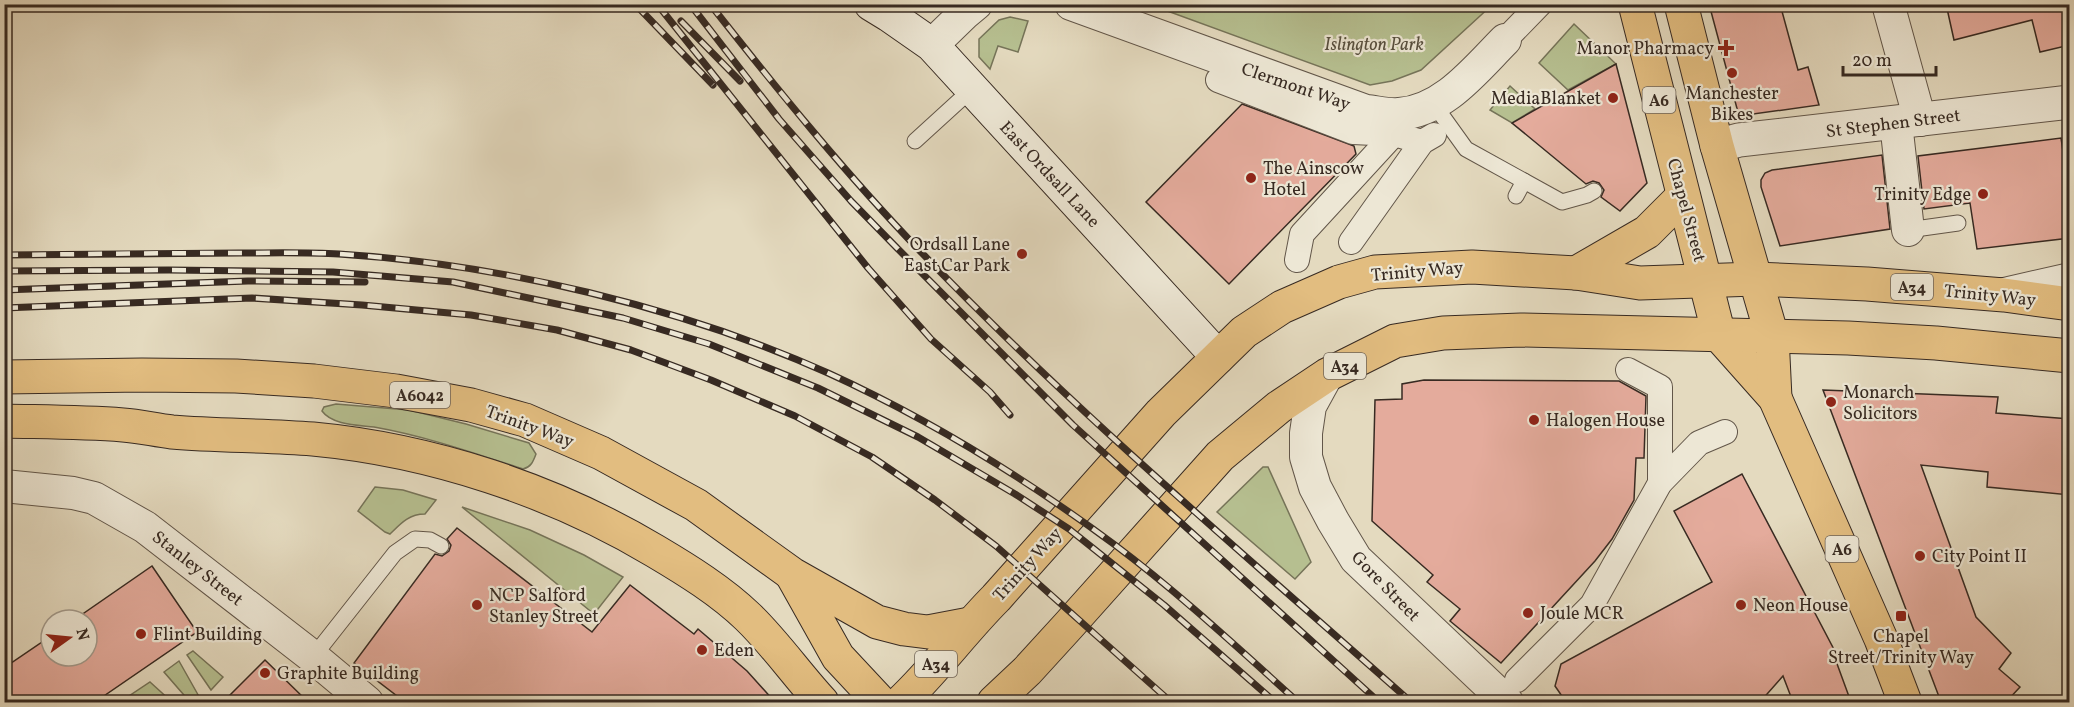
<svg xmlns="http://www.w3.org/2000/svg" width="2074" height="707" viewBox="0 0 2074 707" font-family="Vollkorn,serif">
  <style>
    .green { fill: #b6bf90; stroke: #767459; stroke-width: 1.5 }
    .building { fill: #e4ab9c; stroke: #372a22; stroke-width: 1.5 }
    .lines { fill: none; stroke-linecap: round; stroke-linejoin: round }
    .service-casing { stroke: #625649; stroke-width: 17 }
    .pedestrian-casing { stroke: #625649; stroke-width: 26 }
    .minor-casing { stroke: #625649; stroke-width: 34 }
    .tertiary-casing { stroke: #625649; stroke-width: 35 }
    .secondary-casing { stroke: #372a22; stroke-width: 35 }
    .primary-casing { stroke: #372a22; stroke-width: 35 }
    .trunk-casing { stroke: #372a22; stroke-width: 35 }
    .service { stroke: #ede7d5; stroke-width: 15 }
    .pedestrian { stroke: #ede7d5; stroke-width: 24 }
    .minor { stroke: #ede7d5; stroke-width: 32 }
    .tertiary { stroke: #ede7d5; stroke-width: 33 }
    .secondary { stroke: #ede7d5; stroke-width: 33 }
    .primary { stroke: #e2bd80; stroke-width: 33 }
    .trunk { stroke: #e2bd80; stroke-width: 33 }
    .rail-casing { stroke: #372a22; stroke-width: 7 }
    .rail { stroke: #ede7d5; stroke-width: 4.5; stroke-dasharray: 14; stroke-linecap: butt }
    .poi-dot { fill: #8f2418; stroke: #ede7d5; stroke-width: 2 }
    .labels { text-anchor: middle; stroke-width: 4.5; stroke-linejoin: round; paint-order: stroke }
    .shield { fill: #ede7d5; stroke: #6e6358; stroke-width: 1.5 }
    .shield-label { font-size: 16px; font-weight: bold; fill: #372a22 }
    .park-label { font-size: 18px; font-style: italic; fill: #574f3e; stroke: #ede7d5 }
    .poi-label { font-size: 18px; fill: #372a22; stroke: #ede7d5; text-anchor: start }
    .street-label { font-size: 18px; fill: #372a22; stroke: #ede7d5 }
  </style>
  <rect width="100%" height="100%" fill="#e4dabf"/>
  <filter id="stains"><feTurbulence type="fractalNoise" baseFrequency=".00333" numOctaves="4"/><feColorMatrix values="0 0 0 0 .2 0 0 0 0 .09 0 0 0 0 .02 0 0 0 .5 -.17"/></filter>
  <radialGradient id="worn" r=".72"><stop offset=".6" stop-color="#630" stop-opacity="0"/><stop offset="1" stop-color="#630" stop-opacity=".3"/></radialGradient>
  <!-- green -->
  <g class="green">
    <polygon points="1151,5 1492,4 1492,5 1421,70 1392,81 1370,85"/>
    <polygon points="1010,17 1028,21 1018,52 998,46 990,69 979,57 979,39 999,20"/>
    <polygon points="1574,24 1616,64 1568,90 1539,63"/>
    <polygon points="1510,86 1535,109 1512,123 1490,110"/>
    <path d="M336,404L409,410L466,424L529,443L536,454C533,462 531,467 523,469C474,453 425,436 374,427C358,425 332,425 322,411L324,407Z"/>
    <polygon points="1263,467 1268,467 1311,562 1295,579 1217,512"/>
    <path d="M375,487L403,490L436,500L425,514C409,514 401,523 390,534L385,532L358,511Z"/>
    <polygon points="462,507 530,530 584,555 623,577 594,614"/>
    <polygon points="193,651 223,677 211,690 187,655"/>
    <polygon points="179,661 201,700 199,702 190,702 164,672"/>
    <polygon points="150,682 172,702 120,702"/>
  </g>
  <!-- building -->
  <g class="building">
    <polygon points="1709,4 1780,4 1798,70 1808,67 1819,105 1739,116"/>
    <polygon points="1946,4 2070,4 2070,45 2040,52 2032,20 1954,40"/>
    <polygon points="1616,64 1647,183 1620,211 1601,197 1604,190 1599,183 1593,181 1586,184 1512,123"/>
    <polygon points="1242,104 1354,146 1356,154 1229,284 1146,202"/>
    <polygon points="2061,138 2070,199 2070,238 1977,249 1970,203 1924,209 1918,156"/>
    <polygon points="1882,155 1890,229 1780,246 1761,187 1761,180 1765,173 1772,170"/>
    <polygon points="1424,380 1619,381 1646,396 1644,458 1636,458 1634,500 1612,539 1595,561 1501,663 1450,621 1460,609 1427,582 1433,575 1372,521 1375,400 1402,399 1402,384"/>
    <polygon points="1823,390 1998,397 1996,413 2070,419 2070,495 1987,487 1988,472 1921,465 1976,617 2011,653 1999,669 2020,687 2006,702 1941,702"/>
    <polygon points="1742,474 1839,659 1836,661 1851,702 1793,702 1783,676 1760,702 1566,702 1555,686 1561,664 1712,582 1674,511"/>
    <polygon points="457,528 592,632 630,585 694,634 698,629 747,671 775,702 405,702 354,663 435,554 442,556 449,551 451,545 447,539"/>
    <polygon points="152,566 197,632 95,702 4,702 4,668 51,636 51,656 87,656 87,620 74,620"/>
    <polygon points="265,660 308,702 223,702"/>
  </g>
  <g class="lines">
    <defs>
      <g id="service">
        <polyline points="1433,103 1466,149 1562,202 1587,195 1594,191"/>
        <polyline points="915,141 972,89"/>
        <polyline points="1516,196 1524,181"/>
        <polyline points="1908,230 1958,223"/>
        <polyline points="313,657 395,553 415,539 430,540 441,546"/>
      </g>
      <g id="pedestrian">
        <polyline points="1505,40 1540,4"/>
        <polyline points="1218,80 1353,132 1394,134 1422,142"/>
        <polyline points="1351,242 1422,142 1434,135"/>
        <polyline points="1297,260 1302,234 1394,134"/>
        <polyline points="1628,370 1660,387 1660,483"/>
        <polyline points="1517,680 1592,605 1660,483 1699,443 1725,432"/>
      </g>
      <g id="minor">
        <path d="M1071,4L1366,111C1377,112 1388,115 1399,114C1444,111 1476,69 1505,40"/>
        <polyline points="1888,4 1920,120"/>
        <polyline points="932,45 964,14 976,4"/>
        <polyline points="1896,123 1908,230"/>
        <polyline points="2004,294 2070,279"/>
        <polyline points="1327,375 1310,406 1306,433 1306,457 1315,487 1333,521 1356,559 1507,702"/>
        <polyline points="4,486 73,493 94,498 145,527 313,657 367,702"/>
      </g>
      <polyline id="tertiary" points="1717,146 1739,140 2070,102"/>
      <polyline id="secondary" points="871,4 889,15 932,45 1218,357"/>
      <g id="primary">
        <polyline points="1719,335 1775,398 1881,639 1905,702"/>
        <polyline points="1772,336 1775,398"/>
      </g>
      <g id="trunk">
        <polyline points="1635,4 1719,335"/>
        <polyline points="1681,4 1717,146 1772,336"/>
        <polyline points="1576,273 1647,232 1683,196"/>
        <polyline points="4,377 142,375 236,376 314,381 396,391 471,405 525,420 601,453 696,505 792,574 877,622 904,629 928,632 970,624"/>
        <path d="M4,421C44,422 83,422 123,425C139,426 155,430 172,432C219,436 266,435 313,439C431,450 553,490 655,551C687,570 721,591 748,617C775,643 797,675 822,702"/>
        <polyline points="792,575 838,657 880,702"/>
        <path d="M901,702C935,670 963,631 996,598L1161,413L1244,332L1282,307L1339,282L1375,272L1472,267L1576,273L1640,283L1755,279L1867,284L2004,295L2070,304"/>
        <polyline points="994,702 1027,671 1069,625 1220,456 1279,407 1327,375 1395,341 1443,333 1521,330 1848,338 1936,343 2070,356"/>
      </g>
    </defs>
    <!-- service casing -->
    <use href="#service" class="service-casing"/>
    <!-- pedestrian casing -->
    <use href="#pedestrian" class="pedestrian-casing"/>
    <!-- minor casing -->
    <use href="#minor" class="minor-casing"/>
    <!-- tertiary casing -->
    <use href="#tertiary" class="tertiary-casing"/>
    <!-- secondary casing -->
    <use href="#secondary" class="secondary-casing"/>
    <!-- primary casing -->
    <use href="#primary" class="primary-casing"/>
    <!-- trunk casing -->
    <use href="#trunk" class="trunk-casing"/>
    <!-- service -->
    <use href="#service" class="service"/>
    <!-- pedestrian -->
    <use href="#pedestrian" class="pedestrian"/>
    <!-- minor -->
    <use href="#minor" class="minor"/>
    <!-- tertiary -->
    <use href="#tertiary" class="tertiary"/>
    <!-- secondary -->
    <use href="#secondary" class="secondary"/>
    <!-- primary -->
    <use href="#primary" class="primary"/>
    <!-- trunk -->
    <use href="#trunk" class="trunk"/>
    <defs>
      <g id="rail">
        <polyline points="635,4 713,85"/>
        <polyline points="657,4 868,268 931,339 990,392 1010,415"/>
        <polyline points="690,4 779,119 851,201 897,248 1073,425 1379,702"/>
        <path d="M710,4C777,89 845,173 920,251C1074,411 1245,555 1411,702"/>
        <polyline points="681,21 740,81"/>
        <path d="M4,255C83,254 161,253 239,253C272,253 306,252 339,254C500,264 681,307 828,373C929,419 1026,479 1115,545C1179,593 1239,649 1298,702"/>
        <polyline points="4,271 169,270 333,272 453,282 623,318 709,344 818,388 918,437 1015,494 1069,529 1164,605 1275,702"/>
        <polyline points="4,290 248,281 365,282"/>
        <polyline points="4,308 252,298 362,305 471,315 557,330 631,350 711,380 795,416 872,457 935,500 996,546 1171,702"/>
      </g>
    </defs>
    <!-- rail casing -->
    <use href="#rail" class="rail-casing"/>
    <!-- rail -->
    <use href="#rail" class="rail"/>
  </g>
  <!-- markers -->
  <g class="poi-dot">
    <path d="M1723 39h6v6h6v6h-6v6h-6v-6h-6v-6h6z"/>
    <circle cx="1732" cy="73" r="6"/>
    <circle cx="1613" cy="98" r="6"/>
    <circle cx="1251" cy="178" r="6"/>
    <circle cx="1983" cy="194" r="6"/>
    <circle cx="1022" cy="254" r="6"/>
    <circle cx="1831" cy="402" r="6"/>
    <circle cx="1534" cy="420" r="6"/>
    <circle cx="1920" cy="556" r="6"/>
    <circle cx="477" cy="605" r="6"/>
    <circle cx="1741" cy="605" r="6"/>
    <circle cx="1528" cy="613" r="6"/>
    <rect x="1895" y="610" width="12" height="12" rx="3"/>
    <circle cx="141" cy="634" r="6"/>
    <circle cx="702" cy="650" r="6"/>
    <circle cx="265" cy="673" r="6"/>
  </g>
  <g class="labels">
    <!-- shield labels -->
    <g class="shield">
      <rect x="1642.5" y="87" width="33" height="26" rx="4.5"/>
      <rect x="1891" y="274" width="42" height="26" rx="4.5"/>
      <rect x="1324" y="353" width="42" height="26" rx="4.5"/>
      <rect x="390" y="382" width="60" height="26" rx="4.5"/>
      <rect x="1825.5" y="536" width="33" height="26" rx="4.5"/>
      <rect x="915" y="651" width="42" height="26" rx="4.5"/>
    </g>
    <g class="shield-label">
      <text x="1659" y="106">A6</text>
      <text x="1912" y="293">A34</text>
      <text x="1345" y="372">A34</text>
      <text x="420" y="401">A6042</text>
      <text x="1842" y="555">A6</text>
      <text x="936" y="670">A34</text>
    </g>
    <!-- park labels -->
    <g class="park-label">
      <text x="1374" y="50">Islington Park</text>
    </g>
    <!-- poi labels -->
    <g class="poi-label">
      <text x="1714" y="54" text-anchor="end">Manor Pharmacy</text>
      <text x="1732" y="99" text-anchor="middle">Manchester<tspan x="1732" dy="21">Bikes</tspan></text>
      <text x="1601" y="104" text-anchor="end">MediaBlanket</text>
      <text x="1263" y="174">The Ainscow<tspan x="1263" dy="21">Hotel</tspan></text>
      <text x="1971" y="200" text-anchor="end">Trinity Edge</text>
      <text x="1010" y="250" text-anchor="end">Ordsall Lane<tspan x="1010" dy="21">East Car Park</tspan></text>
      <text x="1843" y="398">Monarch<tspan x="1843" dy="21">Solicitors</tspan></text>
      <text x="1546" y="426">Halogen House</text>
      <text x="1932" y="562">City Point II</text>
      <text x="489" y="601">NCP Salford<tspan x="489" dy="21">Stanley Street</tspan></text>
      <text x="1753" y="611">Neon House</text>
      <text x="1540" y="619">Joule MCR</text>
      <text x="153" y="640">Flint Building</text>
      <text x="1901" y="642" text-anchor="middle">Chapel<tspan x="1901" dy="21">Street/Trinity Way</tspan></text>
      <text x="714" y="656">Eden</text>
      <text x="277" y="679">Graphite Building</text>
    </g>
    <!-- street labels -->
    <g class="street-label">
      <text transform="translate(1296 86) rotate(19)" y="6">Clermont Way</text>
      <text transform="translate(1893 123) rotate(-7)" y="6">St Stephen Street</text>
      <text transform="translate(1050 174) rotate(47)" y="6">East Ordsall Lane</text>
      <text transform="translate(1687 210) rotate(75)" y="6">Chapel Street</text>
      <text transform="translate(1417 271) rotate(-5)" y="6">Trinity Way</text>
      <text transform="translate(1990 295) rotate(6)" y="6">Trinity Way</text>
      <text transform="translate(530 426) rotate(20)" y="6">Trinity Way</text>
      <text transform="translate(1027 564) rotate(-48)" y="6">Trinity Way</text>
      <text transform="translate(198 568) rotate(38)" y="6">Stanley Street</text>
      <text transform="translate(1386 586) rotate(46)" y="6">Gore Street</text>
    </g>
  </g>
  <!-- margin -->
  <rect width="2074" height="707" fill="none" stroke="#e4dabf" stroke-width="24"/>
  <rect x="6" y="6" width="2062" height="695" fill="none" stroke="#372a22" stroke-width="3"/>
  <rect x="12" y="12" width="2050" height="683" fill="none" stroke="#372a22" stroke-width="1.5"/>
  <!-- north arrow -->
  <g transform="translate(69 638) rotate(75)"><circle r="28" fill="#ede7d5" stroke="#a49b8d" stroke-width="1.5"/>
  <path d="M0-4.5L10 22L0 15L-10 22Z" fill="#8f2418"/>
  <text y="-9" font-size="16" font-weight="bold" text-anchor="middle" fill="#372a22">N</text>
  </g>
  <!-- scale -->
  <path d="M1843 66v9h93v-9" fill="none" stroke="#372a22" stroke-width="3"/>
  <text x="1852" y="66" font-size="18" fill="#372a22" stroke="#ede7d5" stroke-width="4.5" paint-order="stroke">20 m</text>
  <rect width="100%" height="100%" filter="url(#stains)"/>
  <rect width="100%" height="100%" fill="url(#worn)"/>
</svg>
